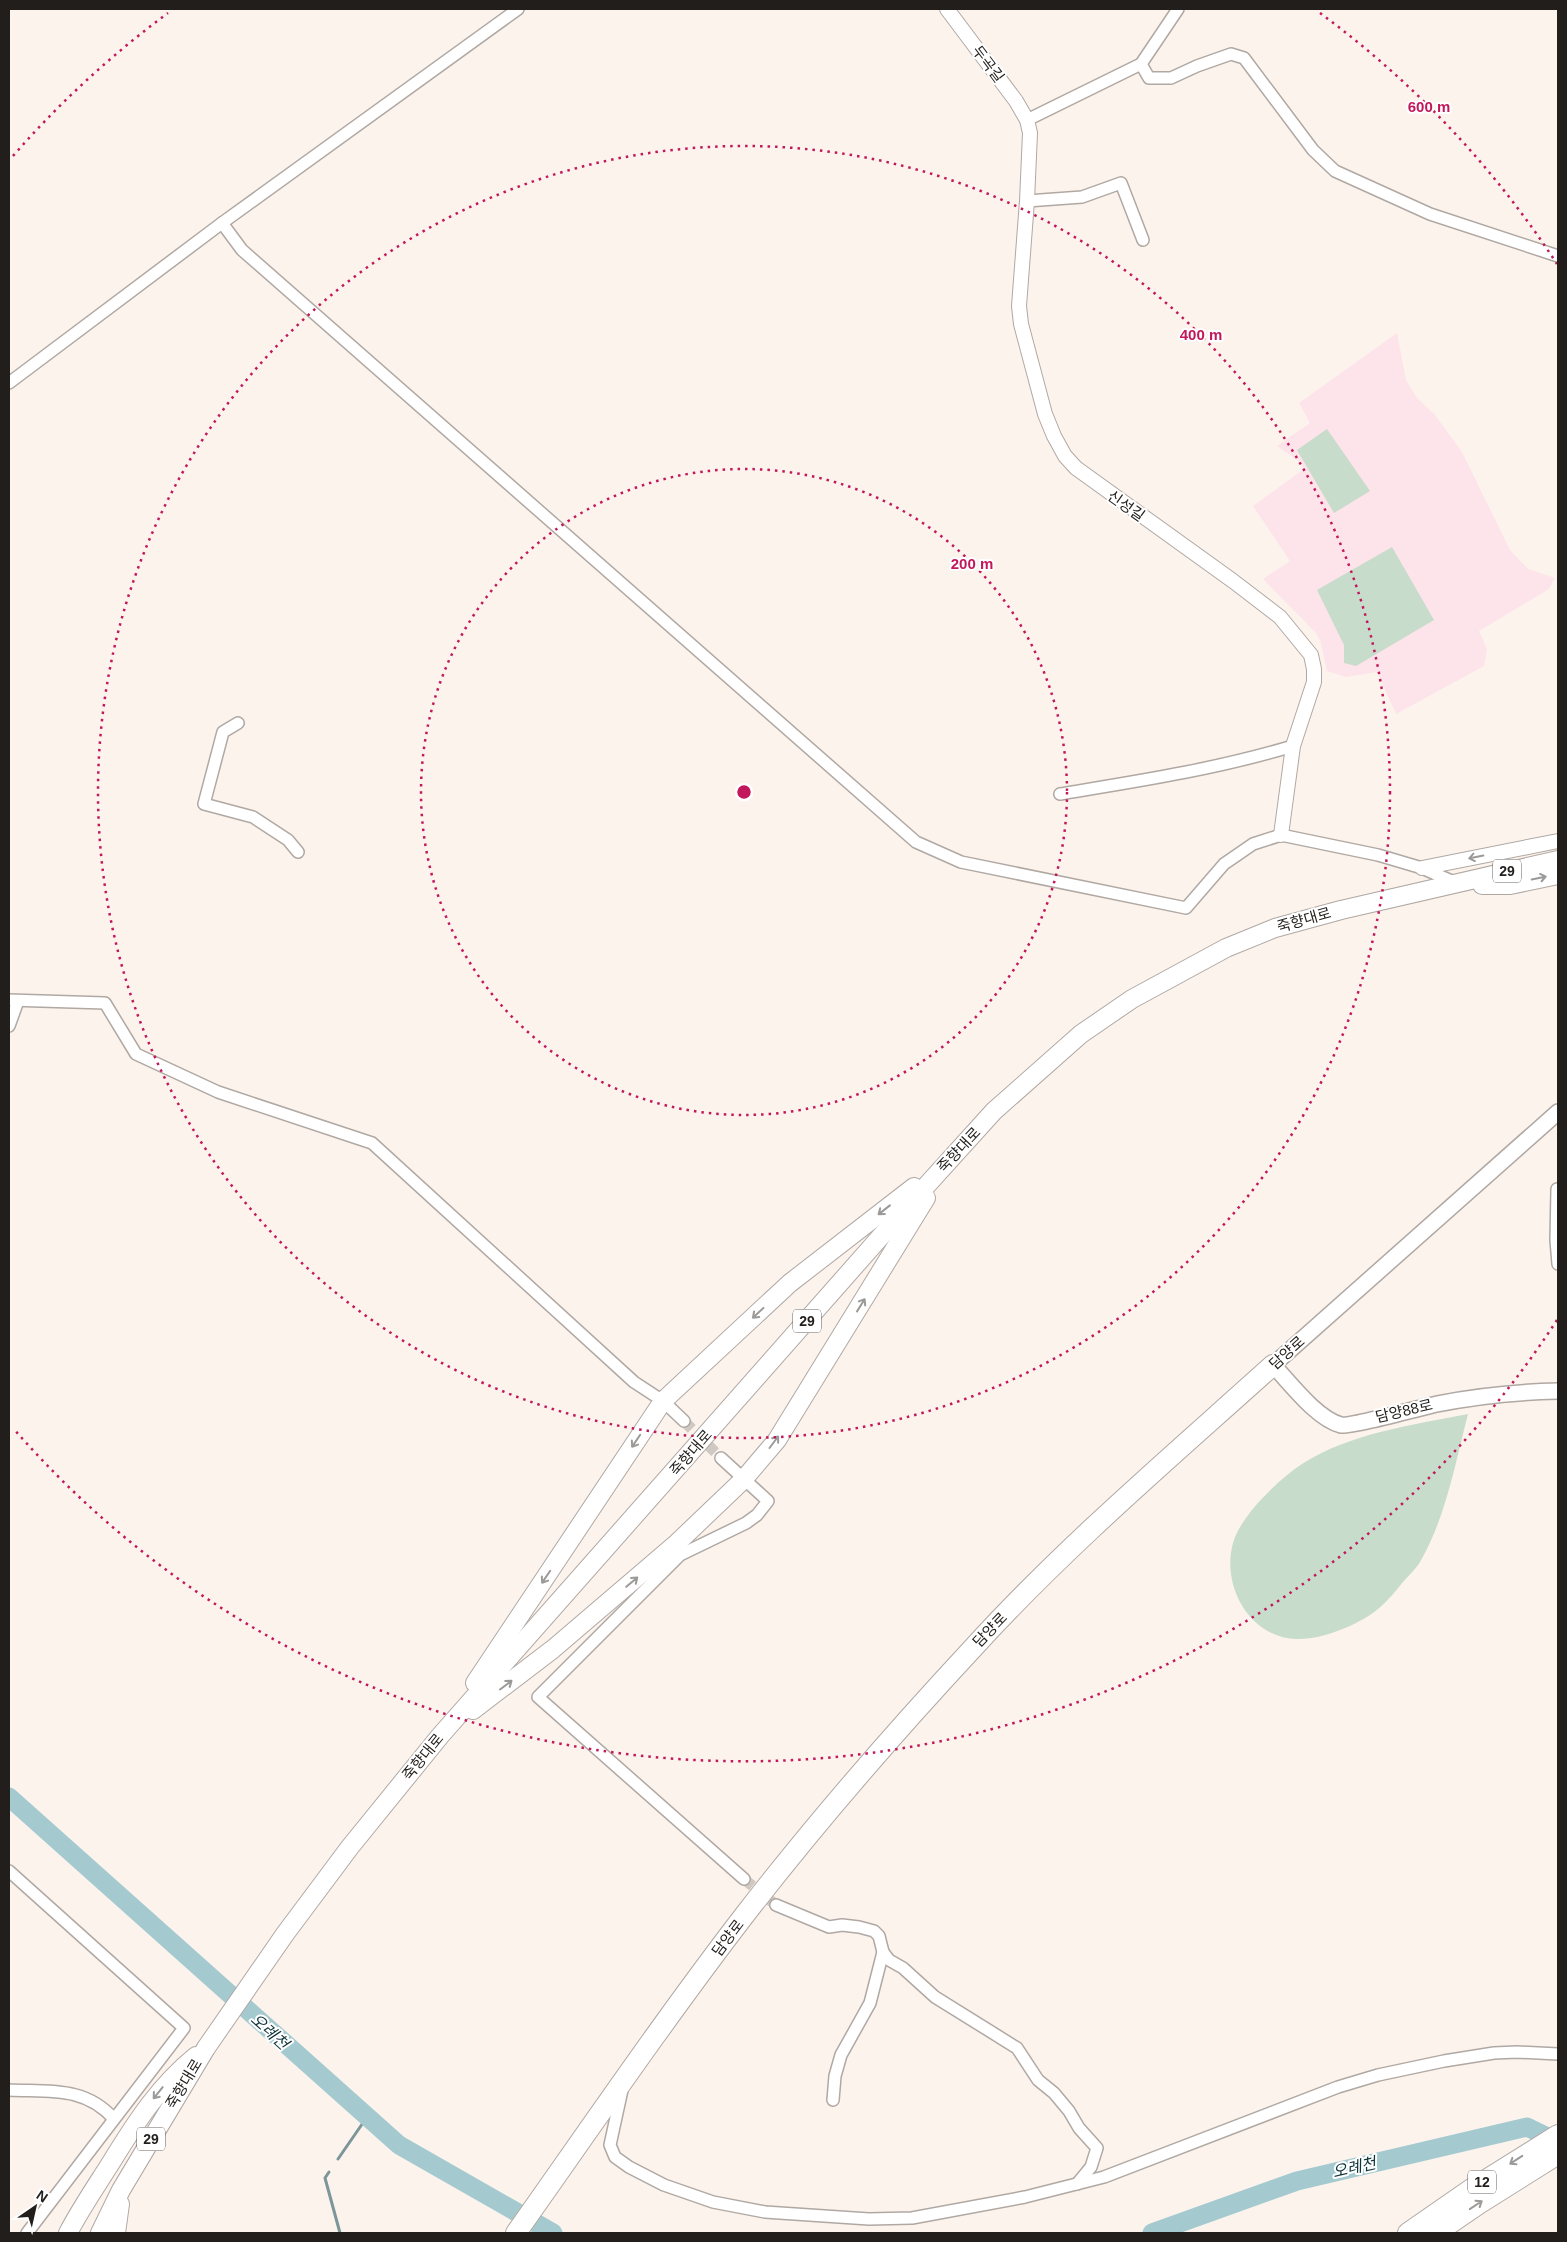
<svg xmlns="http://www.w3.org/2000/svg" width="1567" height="2242" viewBox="0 0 1567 2242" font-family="Helvetica,'Noto Sans KR',sans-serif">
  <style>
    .education { fill: #fde3ea }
    .green { fill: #c7dcca }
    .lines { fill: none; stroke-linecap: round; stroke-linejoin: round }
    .stream { stroke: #7d969a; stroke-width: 3 }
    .river { stroke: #a4cad0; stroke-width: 19 }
    .minor-tunnel { stroke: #d0c8c3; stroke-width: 11; stroke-dasharray: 11 5.5; stroke-linecap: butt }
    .minor-casing { stroke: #b0a8a3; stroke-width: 14 }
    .tertiary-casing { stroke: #b0a8a3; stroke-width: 16 }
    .secondary-casing { stroke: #b0a8a3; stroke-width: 18 }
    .primary-casing { stroke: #b0a8a3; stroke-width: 20 }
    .motorway-casing { stroke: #b0a8a3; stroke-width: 22 }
    .minor { stroke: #fff; stroke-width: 11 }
    .tertiary { stroke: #fff; stroke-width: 14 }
    .secondary { stroke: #fff; stroke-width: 15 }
    .primary { stroke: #fff; stroke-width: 18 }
    .motorway { stroke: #fff; stroke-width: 20 }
    .oneway { stroke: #9b9a99 }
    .ring { fill: none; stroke: #c2185b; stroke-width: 2.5; stroke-dasharray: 2.5 5 }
    .labels { text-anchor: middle; stroke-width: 4; stroke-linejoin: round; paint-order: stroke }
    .shield { fill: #fff; stroke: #646260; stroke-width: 1 }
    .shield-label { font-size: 14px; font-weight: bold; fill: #211e1c }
    .street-label { font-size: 15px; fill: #211e1c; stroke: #fff }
    .water-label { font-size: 16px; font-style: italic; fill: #0f343a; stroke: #fff }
    .centre { fill: #c2185b; stroke: #fff; stroke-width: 2.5 }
    .ring-label { font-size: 15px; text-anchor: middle; font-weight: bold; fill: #c2185b; stroke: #fff; stroke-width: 4; stroke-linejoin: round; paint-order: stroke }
  </style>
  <rect width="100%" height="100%" fill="#fcf3ed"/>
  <!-- education -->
  <polygon class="education" points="1397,333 1406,380 1417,398 1435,415 1462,452 1510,550 1528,569 1555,578 1549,589 1479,631 1487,649 1484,666 1396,714 1377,672 1346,677 1327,671 1320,640 1316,633 1263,579 1290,561 1253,506 1304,469 1298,460 1277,446 1310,423 1299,403"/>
  <!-- green -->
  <g class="green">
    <polygon points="1327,429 1370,491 1334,513 1297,450"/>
    <polygon points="1392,547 1434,620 1356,666 1344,663 1344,645 1317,590"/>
    <path d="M1468,1414C1455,1464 1446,1517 1420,1562C1416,1569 1409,1575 1403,1582C1386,1603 1377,1613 1352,1625C1334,1633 1317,1639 1297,1639C1250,1638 1221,1586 1233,1543C1241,1515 1278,1480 1302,1464C1350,1433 1413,1425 1468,1414Z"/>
  </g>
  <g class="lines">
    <!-- stream -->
    <g class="stream">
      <polyline points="338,2159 367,2117"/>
      <polyline points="329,2172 325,2178 340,2233"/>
    </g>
    <!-- river -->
    <g class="river">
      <polyline points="9,1797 399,2145 553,2233"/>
      <polyline points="1152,2233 1297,2181 1527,2127 1558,2142"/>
    </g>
    <!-- minor-tunnel -->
    <g class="minor-tunnel">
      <polyline points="684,1421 721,1458"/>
      <polyline points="744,1879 776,1905"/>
    </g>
    <defs>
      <g id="minor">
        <polyline points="1141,64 1149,78 1171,78 1197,66 1231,54 1244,58 1313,150 1335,171 1430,214 1558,256"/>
        <polyline points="1027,120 1141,64 1178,9"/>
        <polyline points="1027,201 1082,197 1121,183 1143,240"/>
        <polyline points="222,223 242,250 916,842 961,862 1186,908 1224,864 1253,844 1281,835 1378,855 1422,868 1456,883"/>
        <polyline points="9,383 222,223 518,9"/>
        <polyline points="238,723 223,732 204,804 253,817 288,840 298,852"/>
        <path d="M1060,794C1139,781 1217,769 1293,746"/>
        <polyline points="9,1000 105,1003 136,1054 218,1092 372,1143 634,1382 663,1401 684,1421"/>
        <polyline points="9,1026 18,1001"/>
        <polyline points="1557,1189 1556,1240 1558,1264"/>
        <polyline points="721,1458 768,1501 757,1515 746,1523 680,1555 538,1697 744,1879"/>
        <polyline points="9,1871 184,2028 27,2233"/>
        <polyline points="776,1905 829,1927 842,1925 859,1927 874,1931 879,1936 883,1952 889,1960 903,1968 935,1997 1017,2048 1038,2080 1054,2093 1069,2111 1079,2128 1097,2148 1091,2167 1077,2184"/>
        <path d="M9,2090C49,2092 85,2086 114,2119"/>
        <polyline points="622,2090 610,2145 615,2157 629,2167 664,2185 713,2202 765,2212 869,2219 912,2218 1025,2197 1104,2177 1338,2087 1378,2075 1444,2061 1494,2053 1517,2052 1558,2054"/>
        <polyline points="833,2100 835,2076 841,2055 870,2003 883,1952"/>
      </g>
      <g id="tertiary">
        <polyline points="947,9 1016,101 1027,120 1030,133 1027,201 1019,306 1021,324 1045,414 1054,436 1065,456 1076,468 1233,581 1280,617 1311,655 1314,669 1314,682 1293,746 1281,835"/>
        <polyline points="1422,868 1558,841"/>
      </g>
      <path id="secondary" d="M1558,1112L1273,1365C1290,1383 1317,1419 1341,1425C1349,1427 1423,1407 1437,1404C1477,1396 1518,1392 1558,1391"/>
      <g id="primary">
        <polyline points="1482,885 1510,885 1558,875"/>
        <polyline points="475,1683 663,1401 790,1283 914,1187"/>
        <polyline points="473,1710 553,1649 677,1543 743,1480 777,1440 926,1198"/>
        <path d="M68,2233C81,2208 97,2185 112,2161C136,2122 160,2085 196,2056"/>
        <polyline points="100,2233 121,2190 206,2048 285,1934 350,1847 440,1736 898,1217 994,1111 1081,1034 1132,999 1226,948 1275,928 1341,910 1558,860"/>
        <polyline points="116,2233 120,2204"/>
      </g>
      <g id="motorway">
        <path d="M516,2233C591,2127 664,2020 743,1917C815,1824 893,1734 973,1648C1066,1546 1171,1457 1273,1365"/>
        <polyline points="1408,2233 1470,2190 1558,2135"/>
        <polyline points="1436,2233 1480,2203 1558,2154"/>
      </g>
    </defs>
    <!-- minor casing -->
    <use href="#minor" class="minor-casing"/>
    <!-- tertiary casing -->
    <use href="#tertiary" class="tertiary-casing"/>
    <!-- secondary casing -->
    <use href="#secondary" class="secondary-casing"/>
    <!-- primary casing -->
    <use href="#primary" class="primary-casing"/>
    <!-- motorway casing -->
    <use href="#motorway" class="motorway-casing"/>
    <!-- minor -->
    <use href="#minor" class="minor"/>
    <!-- tertiary -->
    <use href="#tertiary" class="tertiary"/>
    <!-- secondary -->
    <use href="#secondary" class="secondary"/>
    <!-- primary -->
    <use href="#primary" class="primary"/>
    <!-- motorway -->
    <use href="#motorway" class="motorway"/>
  </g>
  <!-- one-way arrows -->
  <defs><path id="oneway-shaft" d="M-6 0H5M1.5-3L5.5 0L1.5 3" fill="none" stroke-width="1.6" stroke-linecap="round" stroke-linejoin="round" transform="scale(1.25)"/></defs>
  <g class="oneway">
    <use href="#oneway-shaft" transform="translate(1476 857) rotate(169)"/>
    <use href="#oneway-shaft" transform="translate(1539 878) rotate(-12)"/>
    <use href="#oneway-shaft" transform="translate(884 1210) rotate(142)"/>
    <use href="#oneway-shaft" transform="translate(861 1305) rotate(-58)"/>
    <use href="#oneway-shaft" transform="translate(758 1313) rotate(137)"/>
    <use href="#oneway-shaft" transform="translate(636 1441) rotate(124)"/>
    <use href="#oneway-shaft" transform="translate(774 1442) rotate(-53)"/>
    <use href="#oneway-shaft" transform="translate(546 1577) rotate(124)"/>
    <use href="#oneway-shaft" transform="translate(632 1582) rotate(-40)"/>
    <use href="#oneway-shaft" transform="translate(506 1685) rotate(-37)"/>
    <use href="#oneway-shaft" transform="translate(158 2093) rotate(129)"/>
    <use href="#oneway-shaft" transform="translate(1516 2160) rotate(147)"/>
    <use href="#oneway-shaft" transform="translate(1476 2205) rotate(-34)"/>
  </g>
  <!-- distance rings -->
  <g class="ring">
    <circle cx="744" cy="792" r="323"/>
    <circle cx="744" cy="792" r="646"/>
    <path d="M1557 1320A969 969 0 0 1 13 1428M13 156A969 969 0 0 1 168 13M1320 13A969 969 0 0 1 1557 264"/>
  </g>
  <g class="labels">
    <!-- shield labels -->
    <g class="shield">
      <rect x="1493" y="859.5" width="28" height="23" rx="4"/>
      <rect x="793" y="1309.5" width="28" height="23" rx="4"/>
      <rect x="137" y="2127.5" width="28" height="23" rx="4"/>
      <rect x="1468" y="2170.5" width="28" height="23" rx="4"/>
    </g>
    <g class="shield-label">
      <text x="1507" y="876">29</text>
      <text x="807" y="1326">29</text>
      <text x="151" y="2144">29</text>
      <text x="1482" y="2187">12</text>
    </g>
    <!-- street labels -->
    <g class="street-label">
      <text transform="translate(988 64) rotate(53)" y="5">두곡길</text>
      <text transform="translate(1126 506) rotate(35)" y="5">신성길</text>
      <text transform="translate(1304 920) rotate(-16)" y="5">죽향대로</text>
      <text transform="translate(959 1150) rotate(-47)" y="5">죽향대로</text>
      <text transform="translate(1287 1353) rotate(-42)" y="5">담양로</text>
      <text transform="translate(1404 1411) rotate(-13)" y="5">담양88로</text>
      <text transform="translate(691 1453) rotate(-49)" y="5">죽향대로</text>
      <text transform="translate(990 1630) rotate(-46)" y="5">담양로</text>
      <text transform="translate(423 1757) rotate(-51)" y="5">죽향대로</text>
      <text transform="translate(728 1938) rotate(-53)" y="5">담양로</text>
      <text transform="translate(184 2084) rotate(-59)" y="5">죽향대로</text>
    </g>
    <!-- water labels -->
    <g class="water-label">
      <text transform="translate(270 2031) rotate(42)" y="6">오례천</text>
      <text transform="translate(1354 2167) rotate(-13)" y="6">오례천</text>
    </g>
  </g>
  <circle cx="744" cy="792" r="8" class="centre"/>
  <g class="ring-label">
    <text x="1429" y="112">600 m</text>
    <text x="1201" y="340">400 m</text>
    <text x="972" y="569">200 m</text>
  </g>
  <!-- border -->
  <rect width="1567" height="2242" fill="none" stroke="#211e1c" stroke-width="20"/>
  <!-- north arrow -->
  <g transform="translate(35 2207) rotate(34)" stroke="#ffffff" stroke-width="4" paint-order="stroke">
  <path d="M0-4L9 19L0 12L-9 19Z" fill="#211e1c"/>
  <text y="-8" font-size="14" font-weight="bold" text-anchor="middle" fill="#211e1c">N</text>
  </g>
</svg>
